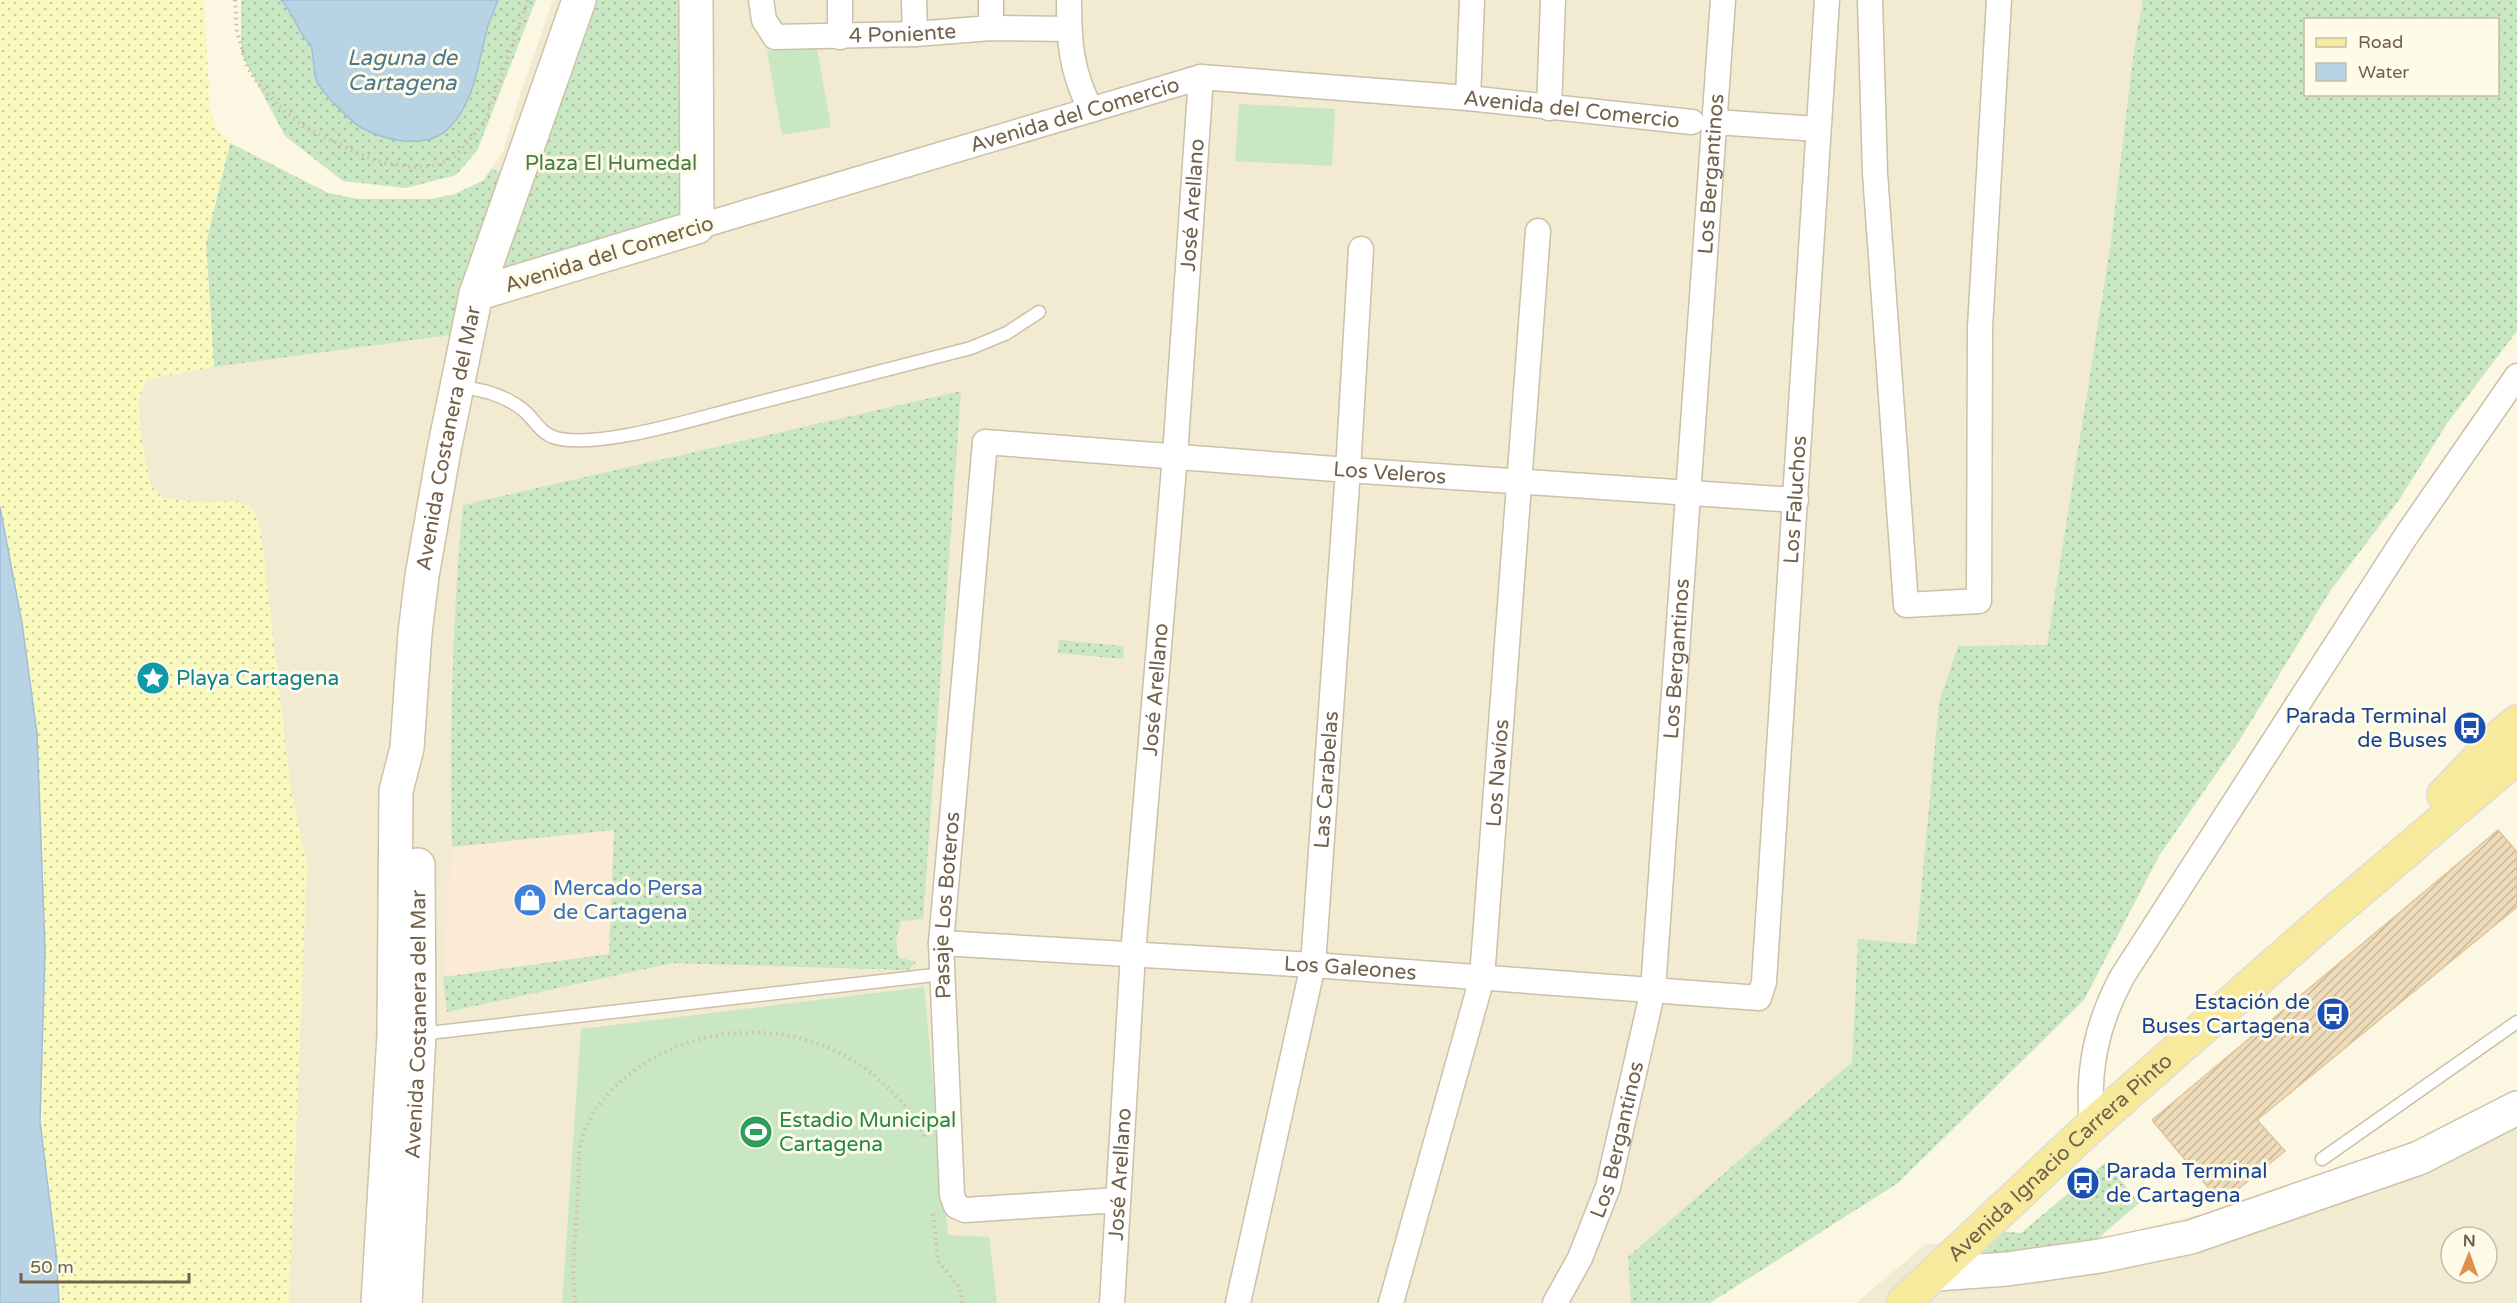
<svg xmlns="http://www.w3.org/2000/svg" width="2517" height="1303" viewBox="0 0 2517 1303" font-family="'Varela Round',sans-serif">
  <style>
    .residential { fill: #f2ead1; fill-rule: evenodd }
    .commercial { fill: #fbead6 }
    .grass { fill: url(#grass-dots); fill-rule: evenodd }
    .sand { fill: url(#sand-dots) }
    .garden { fill: #c8e7c2 }
    .water { fill: #b8d3e3; stroke: #9fc0d4; stroke-width: 1.5 }
    .building { fill: url(#building-hatch); stroke: #e1c69c; stroke-width: 1.5 }
    .lines { fill: none; stroke-linecap: round; stroke-linejoin: round }
    .lane-casing { stroke: #cbc0a9; stroke-width: 15 }
    .street-casing { stroke: #cbc0a9; stroke-width: 27 }
    .secondary-casing { stroke: #cec2a8; stroke-width: 36 }
    .primary-casing { stroke: #e0dcd7; stroke-width: 36 }
    .path { stroke: #d3bf9f; stroke-width: 4; stroke-dasharray: 1.5 4.5; stroke-linecap: butt }
    .lane { stroke: #fff; stroke-width: 12 }
    .street { stroke: #fff; stroke-width: 24 }
    .secondary { stroke: #fff; stroke-width: 33 }
    .primary { stroke: #f7ea9d; stroke-width: 33 }
    .labels { text-anchor: middle; stroke-width: 6; stroke-linejoin: round; paint-order: stroke }
    .street-label { font-size: 21px; fill: #71614a; stroke: #fefbe8 }
    .park-label { font-size: 21px; fill: #497c45; stroke: #fefbe8 }
    .culture-label { font-size: 21px; fill: #0d838f; stroke: #fefbe8; text-anchor: start }
    .transit-label { font-size: 21px; fill: #164399; stroke: #fefbe8; text-anchor: end }
    .shop-label { font-size: 21px; fill: #366cbe; stroke: #fefbe8; text-anchor: start }
    .leisure-label { font-size: 21px; fill: #27864d; stroke: #fefbe8; text-anchor: start }
    .water-label { font-size: 22px; font-style: italic; fill: #4b7691; stroke: #fefbe8 }
  </style>
  <defs>
    <pattern id="grass-dots" width="8" height="8" patternUnits="userSpaceOnUse" patternTransform="scale(1.5)"><rect width="8" height="8" fill="#c8e7c2"/><path d="M2 2h.1M6 6h.1" fill="none" stroke="#a7bfa0" stroke-width="1.8" stroke-linecap="round"/></pattern>
    <pattern id="sand-dots" width="8" height="8" patternUnits="userSpaceOnUse" patternTransform="scale(1.5)"><rect width="8" height="8" fill="#f9f9be"/><path d="M2 2h.1M6 6h.1" fill="none" stroke="#cecd9c" stroke-width="1.8" stroke-linecap="round"/></pattern>
    <pattern id="building-hatch" width="6" height="6" patternUnits="userSpaceOnUse" patternTransform="scale(1.5)"><rect width="6" height="6" fill="#efdcbb"/><path d="M-1 1l2-2M0 6l6-6M5 7l2-2" fill="none" stroke="#c6b69a"/></pattern>
  </defs>
  <rect width="100%" height="100%" fill="#fbf7e2"/>
  <!-- residential -->
  <g class="residential">
    <polygon points="553,0 2143,0 2134,50 2110,248 2047,646 1958,646 1939,702 1916,944 1858,939 1852,1062 1628,1257 1631,1303 289,1303 307,865 291,792 261,533 253,509 163,498 150,484 141,436 139,399 146,380 214,366 206,243 230,143 328,193 358,199 432,199 455,194 484,180 503,151 519,98"/>
    <path d="M2517,1099V1303H1856L1926,1244L2118,1235L2404,1163ZM2451,1237H2487V1273H2451Z"/>
  </g>
  <!-- commercial -->
  <polygon class="commercial" points="614,829 609,954 443,977 452,847"/>
  <!-- grass -->
  <g class="grass">
    <polygon points="241,0 536,0 477,151 456,175 406,188 343,181 285,136 241,53"/>
    <polygon points="596,0 680,0 681,216 501,270"/>
    <path d="M2143,0H2517V331L2448,422L2399,500L2330,591L2241,738L2159,856L2084,1000L1898,1183L1710,1303H1631L1628,1257L1852,1062L1858,939L1916,944L1939,702L1958,646L2047,645L2110,248L2134,50ZM2306,20H2498V94H2306Z"/>
    <polygon points="230,143 328,193 358,199 432,199 455,194 484,180 491,169 504,174 450,335 214,367 206,243"/>
    <path d="M961,391L923,919L901,921L896,940L898,957L916,962L908,970L673,963L447,1012L443,977L609,954L614,830L452,847C450,732 452,619 463,505Z"/>
    <polygon points="1059,640 1124,646 1123,659 1058,653"/>
    <polygon points="2106,1162 2139,1203 2081,1253 1981,1258 1996,1231 2021,1233"/>
  </g>
  <!-- sand -->
  <polygon class="sand" points="0,0 204,0 210,108 215,127 230,143 206,243 214,367 146,380 139,399 141,436 150,484 163,498 197,502 238,501 253,509 261,532 291,792 307,865 289,1303 59,1303 56,1253 40,1121 45,950 0,507"/>
  <!-- garden -->
  <g class="garden">
    <polygon points="816,43 831,127 782,135 767,51"/>
    <polygon points="1239,104 1335,109 1332,166 1235,161"/>
    <polygon points="924,987 948,1235 989,1237 997,1303 562,1303 581,1029"/>
  </g>
  <!-- water -->
  <g class="water">
    <path d="M281,0H498C495,9 491,17 488,26C478,60 476,101 449,128C427,150 386,141 362,128C352,123 322,92 317,82C313,72 314,56 311,45C297,33 295,14 281,0Z"/>
    <polygon points="0,507 22,623 37,733 45,950 40,1121 56,1253 59,1303 0,1303"/>
  </g>
  <!-- building -->
  <polygon class="building" points="2498,830 2517,852 2517,907 2257,1120 2285,1151 2221,1203 2152,1120"/>
  <g class="lines">
    <defs>
      <g id="lane">
        <path d="M459,387C482,389 504,395 522,409C534,418 540,434 556,438C599,449 694,419 738,408C816,388 894,368 971,348L1007,333L1039,312"/>
        <polyline points="420,1034 943,974"/>
        <polyline points="2322,1159 2517,1022"/>
      </g>
      <g id="street">
        <path id="s1" d="M761,0L764,20L775,37L915,34L991,28L1069,29"/>
        <polyline points="914,0 915,34"/>
        <path d="M1069,0C1069,42 1071,72 1091,110"/>
        <polyline points="1870,0 1875,173 1906,605 1979,601 1980,328 1999,0"/>
        <polyline points="991,28 991,0"/>
        <polyline points="840,37 840,0"/>
        <polyline points="1468,98 1472,0"/>
        <polyline points="1549,108 1553,0"/>
        <polyline points="1716,122 1817,129"/>
        <path id="s2" d="M697,227L1201,77L1468,98L1692,122"/>
        <path id="s3" d="M941,943L1313,965L1759,998L1764,982L1827,0"/>
        <path d="M2092,1125C2087,1071 2096,1025 2122,977L2408,533L2517,376"/>
        <path id="s4" d="M1118,1200L965,1210L956,1206L952,1195L941,943L985,442L1348,470L1796,500"/>
        <path id="s5" d="M1112,1303L1133,954L1175,456L1201,77"/>
        <path id="s6" d="M1238,1303L1313,965L1348,470L1361,249"/>
        <path id="s7" d="M1391,1303L1482,978L1538,231"/>
        <path id="s8" d="M1555,1303L1580,1258L1608,1187L1653,990L1723,0"/>
      </g>
      <g id="secondary">
        <polyline points="476,294 697,227 696,0"/>
        <polyline points="1936,1274 2007,1269 2100,1256 2191,1237 2419,1158 2517,1108"/>
        <path id="s9" d="M378,1303L394,1035L396,791L407,748L415,633L422,576L444,450L476,294L579,0"/>
        <path id="s10" d="M405,1303L419,1034L418,865"/>
      </g>
      <g id="primary">
        <polyline points="2444,795 2498,738 2517,722"/>
        <path id="s11" d="M1903,1303L2092,1125L2326,919L2517,757"/>
      </g>
    </defs>
    <!-- lane casing -->
    <use href="#lane" class="lane-casing"/>
    <!-- street casing -->
    <use href="#street" class="street-casing"/>
    <!-- secondary casing -->
    <use href="#secondary" class="secondary-casing"/>
    <!-- primary casing -->
    <use href="#primary" class="primary-casing"/>
    <!-- path -->
    <g class="path">
      <polyline points="235,0 237,32 247,66 257,83 279,106 303,126 359,154 384,163 415,167 438,165 455,156 485,122 528,0"/>
      <polyline points="933,1214 938,1261 960,1288 962,1303"/>
      <path d="M575,1303L573,1272L579,1176C576,1140 588,1115 612,1090C686,1014 814,1013 888,1088C903,1103 919,1121 925,1140"/>
    </g>
    <!-- lane -->
    <use href="#lane" class="lane"/>
    <!-- street -->
    <use href="#street" class="street"/>
    <!-- secondary -->
    <use href="#secondary" class="secondary"/>
    <!-- primary -->
    <use href="#primary" class="primary"/>
  </g>
  <!-- icons -->
  <defs>
    <symbol id="sight-disc" viewBox="-11 -11 22 22"><circle r="9.5" fill="#0f9aa8" stroke="#fefbe8"/><path d="M0-6L1.8-2.2L6-1.7L2.9 1.2L3.7 5.4L0 3.3L-3.7 5.4L-2.9 1.2L-6-1.7L-1.8-2.2Z" fill="#fff"/></symbol>
    <symbol id="bus-disc" viewBox="-11 -11 22 22"><circle r="9.5" fill="#1a4fb4" stroke="#fefbe8"/><path d="M-5-6H5V4H4V6H2V4H-2V6H-4V4H-5ZM-3.5-4V0h7V-4ZM-3.5 1.2v1.5H-2V1.2ZM2 1.2v1.5H3.5V1.2Z" fill="#fff"/></symbol>
    <symbol id="shop-disc" viewBox="-11 -11 22 22"><circle r="9.5" fill="#3f7fe0" stroke="#fefbe8"/><path d="M-5-2.5h2.3a2.7 3.5 0 0 1 5.4 0H5L5.5 6h-11ZM-1.5-2.5h3a1.5 2.3 0 0 0-3 0Z" fill="#fff"/></symbol>
    <symbol id="stadium-disc" viewBox="-11 -11 22 22"><circle r="9.5" fill="#2e9e5b" stroke="#fefbe8"/><path d="M0-5a6.5 5 0 1 0 0 10a6.5 5 0 1 0 0-10ZM-3.5-1.8h7v3.6h-7Z" fill="#fff"/></symbol>
  </defs>
  <g fill-rule="evenodd">
    <use href="#sight-disc" x="134" y="659" width="38" height="38"/>
    <use href="#bus-disc" x="2451" y="709" width="38" height="38"/>
    <use href="#shop-disc" x="511" y="881" width="38" height="38"/>
    <use href="#bus-disc" x="2314" y="995" width="38" height="38"/>
    <use href="#stadium-disc" x="737" y="1113" width="38" height="38"/>
    <use href="#bus-disc" x="2064" y="1164" width="38" height="38"/>
  </g>
  <g class="labels">
    <!-- street labels -->
    <g class="street-label">
      <text dy="7" stroke="none"><textPath href="#s1" startOffset="168">4 Poniente</textPath></text>
      <text dy="7" stroke="none"><textPath href="#s2" startOffset="898">Avenida del Comercio</textPath></text>
      <text dy="7" stroke="none"><textPath href="#s2" startOffset="394">Avenida del Comercio</textPath></text>
      <text dy="7" stroke="none"><textPath href="#s8" startOffset="1148">Los Bergantinos</textPath></text>
      <text dy="7" stroke="none"><textPath href="#s5" startOffset="1101">José Arellano</textPath></text>
      <text transform="translate(609 254) rotate(-17)" y="7">Avenida del Comercio</text>
      <text dy="7" stroke="none"><textPath href="#s9" startOffset="870">Avenida Costanera del Mar</textPath></text>
      <text dy="7" stroke="none"><textPath href="#s4" startOffset="1336">Los Veleros</textPath></text>
      <text dy="7" stroke="none"><textPath href="#s3" startOffset="1320">Los Faluchos</textPath></text>
      <text dy="7" stroke="none"><textPath href="#s8" startOffset="662">Los Bergantinos</textPath></text>
      <text dy="7" stroke="none"><textPath href="#s5" startOffset="615">José Arellano</textPath></text>
      <text dy="7" stroke="none"><textPath href="#s7" startOffset="543">Los Navíos</textPath></text>
      <text dy="7" stroke="none"><textPath href="#s6" startOffset="532">Las Carabelas</textPath></text>
      <text dy="7" stroke="none"><textPath href="#s4" startOffset="465">Pasaje Los Boteros</textPath></text>
      <text dy="7" stroke="none"><textPath href="#s3" startOffset="410">Los Galeones</textPath></text>
      <text dy="7" stroke="none"><textPath href="#s10" startOffset="279">Avenida Costanera del Mar</textPath></text>
      <text dy="7" stroke="none"><textPath href="#s8" startOffset="176">Los Bergantinos</textPath></text>
      <text dy="7" stroke="none"><textPath href="#s11" startOffset="214">Avenida Ignacio Carrera Pinto</textPath></text>
      <text dy="7" stroke="none"><textPath href="#s5" startOffset="129">José Arellano</textPath></text>
    </g>
    <!-- park labels -->
    <g class="park-label">
      <text x="611" y="170">Plaza El Humedal</text>
    </g>
    <!-- culture labels -->
    <g class="culture-label">
      <text x="176" y="685">Playa Cartagena</text>
    </g>
    <!-- transit labels -->
    <g class="transit-label">
      <text x="2447" y="723">Parada Terminal<tspan x="2447" dy="24">de Buses</tspan></text>
      <text x="2310" y="1009">Estación de<tspan x="2310" dy="24">Buses Cartagena</tspan></text>
      <text x="2106" y="1178" text-anchor="start">Parada Terminal<tspan x="2106" dy="24">de Cartagena</tspan></text>
    </g>
    <!-- shop labels -->
    <g class="shop-label">
      <text x="553" y="895">Mercado Persa<tspan x="553" dy="24">de Cartagena</tspan></text>
    </g>
    <!-- leisure labels -->
    <g class="leisure-label">
      <text x="779" y="1127">Estadio Municipal<tspan x="779" dy="24">Cartagena</tspan></text>
    </g>
    <!-- water labels -->
    <g class="water-label">
      <text x="402" y="65">Laguna de<tspan x="402" dy="25">Cartagena</tspan></text>
    </g>
  </g>
  <!-- legend -->
  <rect x="2304" y="18" width="195" height="78" fill="#fefbe8" stroke="#c6bda9" stroke-width="1.5"/>
  <rect x="2316" y="38" width="30" height="9" fill="#f7ea9d" stroke="#c6bda9" stroke-width="1.5"/>
  <text x="2358" y="48" font-size="18" fill="#71614a">Road</text>
  <rect x="2316" y="63" width="30" height="18" fill="#b8d3e3" stroke="#c6bda9" stroke-width="1.5"/>
  <text x="2358" y="78" font-size="18" fill="#71614a">Water</text>
  <!-- north arrow -->
  <g transform="translate(2469 1255) rotate(1)"><circle r="28" fill="#fefbe8" stroke="#c6bda9" stroke-width="1.5"/>
  <path d="M0-4.5L10 22L0 15L-10 22Z" fill="#e08f4c"/>
  <text y="-9" font-size="16" font-weight="bold" text-anchor="middle" fill="#71614a">N</text>
  </g>
  <!-- scale -->
  <path d="M21 1273v9h168v-9" fill="none" stroke="#71614a" stroke-width="3"/>
  <text x="30" y="1273" font-size="18" fill="#71614a" stroke="#fefbe8" stroke-width="4.5" paint-order="stroke">50 m</text>
</svg>
